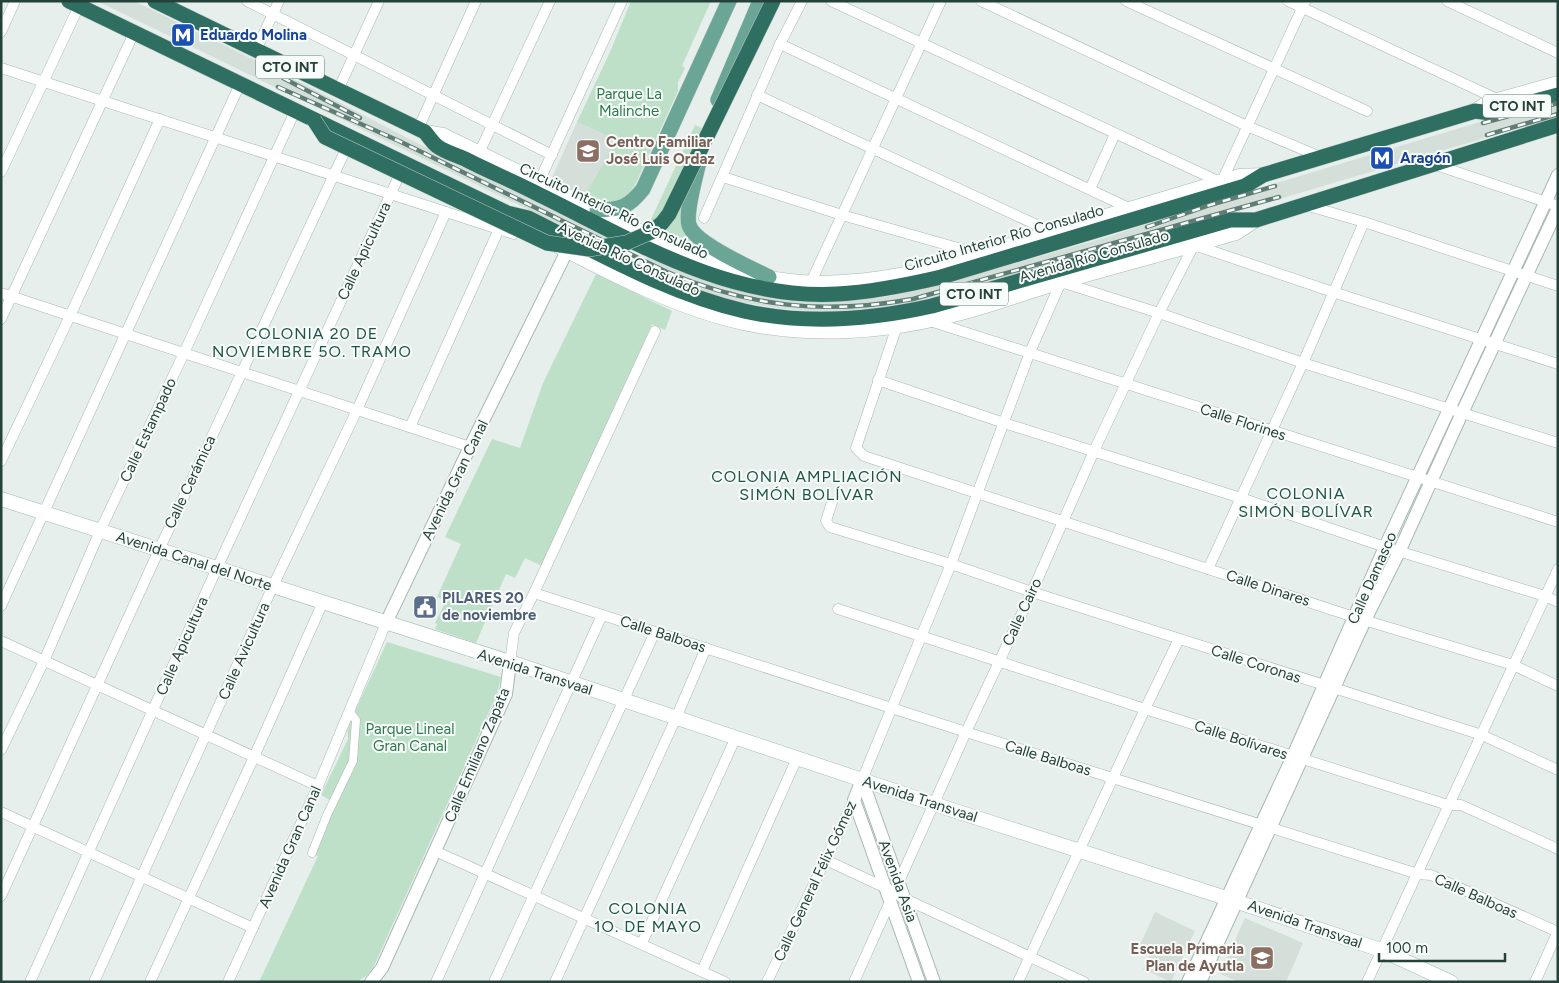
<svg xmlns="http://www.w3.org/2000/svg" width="1559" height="983" viewBox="0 0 1559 983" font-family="Figtree,sans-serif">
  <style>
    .built { fill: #d4dfda }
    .green { fill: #bfe0c8 }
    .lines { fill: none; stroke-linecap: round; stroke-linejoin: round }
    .pedestrian-casing { stroke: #a8b8b2; stroke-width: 9 }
    .minor-casing { stroke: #a8b8b2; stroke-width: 11 }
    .tertiary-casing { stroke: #a8b8b2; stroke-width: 14 }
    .secondary-casing { stroke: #a4bbb3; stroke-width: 15 }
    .primary-casing { stroke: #c2cac8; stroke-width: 16 }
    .motorway-casing { stroke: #c2cac8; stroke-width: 16 }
    .pedestrian { stroke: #fff; stroke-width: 8 }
    .minor { stroke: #fff; stroke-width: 10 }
    .tertiary { stroke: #fff; stroke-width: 12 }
    .secondary { stroke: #fff; stroke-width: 14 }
    .primary { stroke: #6aa596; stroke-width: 15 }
    .motorway { stroke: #2f6f62; stroke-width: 15 }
    .rail-casing { stroke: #5f7d75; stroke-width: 4.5 }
    .rail { stroke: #f7fbf9; stroke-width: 2.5; stroke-dasharray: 8; stroke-linecap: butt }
    .motorway-bridge-casing { stroke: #c2cac8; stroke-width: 16; stroke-linecap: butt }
    .motorway-bridge { stroke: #2f6f62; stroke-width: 15 }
    .labels { text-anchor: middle; stroke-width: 4; stroke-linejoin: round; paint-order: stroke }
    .shield { fill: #f7fbf9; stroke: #637a73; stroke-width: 1 }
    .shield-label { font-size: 14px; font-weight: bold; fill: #24423a }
    .transit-label { font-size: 15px; font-weight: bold; fill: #164399; stroke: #f7fbf9; text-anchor: start }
    .park-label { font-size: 15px; fill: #2d7a4b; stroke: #f7fbf9 }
    .education-label { font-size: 15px; font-weight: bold; fill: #785e54; stroke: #f7fbf9; text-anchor: start }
    .street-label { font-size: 15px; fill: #24423a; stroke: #f7fbf9 }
    .service-label { font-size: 15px; font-weight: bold; fill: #4e5e75; stroke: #f7fbf9; text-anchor: start }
    .neighbourhood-label { font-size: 16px; letter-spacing: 1px; fill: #1f5548; stroke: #f7fbf9 }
  </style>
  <rect width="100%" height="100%" fill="#e6efeb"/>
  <!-- built -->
  <g class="built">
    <polygon points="97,1 134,1 312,88 411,140 612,239 608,248"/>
    <polygon points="1558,100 1558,118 1505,132 1175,230 912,304 861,311 824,312 777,308 741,302 708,293 643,265 648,256 687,274 729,287 839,301 885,297 939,285 1111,236 1200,206 1483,121"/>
    <polygon points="577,122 617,140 591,194 584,197 550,182"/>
    <polygon points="1155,912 1195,931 1171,982 1143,969 1152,951 1140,945"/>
    <polygon points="1245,918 1303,943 1286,982 1239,982 1220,974"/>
  </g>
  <!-- green -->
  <g class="green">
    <polygon points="631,1 711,1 682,66 685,68 678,82 678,91 636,183 618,210 584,197 617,140 577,122 610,52"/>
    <polygon points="695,125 702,128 683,215 697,251 647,228"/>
    <polygon points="596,274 672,311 665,330 652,324 542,566 525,558 515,578 506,574 476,643 435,629 437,624 435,623 446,601 437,597 461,544 445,537 492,439 520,448 543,383"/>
    <polygon points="387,642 501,677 497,694 373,968 367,975 357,982 259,982 318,856 308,851 330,800 321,795 348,739 347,725 358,705"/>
  </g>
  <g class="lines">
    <defs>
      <polyline id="pedestrian" points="312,853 327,815 353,761 356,720 349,711"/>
      <g id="minor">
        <polyline points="247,1 552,155"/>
        <polyline points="831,1 1220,182"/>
        <polyline points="981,1 1247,126 1323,158"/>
        <polyline points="1126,1 1367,111"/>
        <polyline points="1288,1 1499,100"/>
        <polyline points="1447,1 1558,53"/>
        <polyline points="1,32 15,1"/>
        <polyline points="780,44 1131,209"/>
        <polyline points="256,50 279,1"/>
        <polyline points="1,68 514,234"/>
        <polyline points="338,90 379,1"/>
        <polyline points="757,95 1054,233"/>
        <polyline points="418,129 476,1"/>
        <polyline points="479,153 550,1"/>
        <polyline points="1433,164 1558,206"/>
        <polyline points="1,172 79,6"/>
        <polyline points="723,177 842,215 979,254"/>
        <polyline points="1222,181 1305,2"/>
        <polyline points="539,182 622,1"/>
        <polyline points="1090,189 1115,134"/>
        <polyline points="1305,205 1364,222 1558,286"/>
        <polyline points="704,218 780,44 802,1"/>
        <polyline points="811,282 941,1"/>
        <polyline points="1,293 470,447"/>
        <polyline points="1,319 134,33"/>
        <polyline points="930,321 1558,522"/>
        <polyline points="897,326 856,448 864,456 1354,617 1513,665 1558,686"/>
        <polyline points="878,380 1004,423 1241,498 1385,547 1545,596 1558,602"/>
        <polyline points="410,427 499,229"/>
        <polyline points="1,461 70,316 160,119"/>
        <polyline points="832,502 826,521 830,527 951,564 1032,592 1482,735 1558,770"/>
        <polyline points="1208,569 1303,363 1364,222"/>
        <polyline points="534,593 966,732 1418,874 1431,875 1558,932"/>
        <polyline points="1,606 240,84"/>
        <polyline points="838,609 1145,709 1448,805 1461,805 1558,849"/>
        <polyline points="1,641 318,786"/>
        <polyline points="510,662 514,633 534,593 655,331"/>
        <polyline points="1,750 44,661 100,531 184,353 295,111"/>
        <polyline points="862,780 951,564 1030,352 1061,282 1159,313 1303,363 1558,443"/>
        <polyline points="1,812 253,928"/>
        <polyline points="435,851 725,982"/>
        <polyline points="826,860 888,889"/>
        <polyline points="1,896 159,550 345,151"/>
        <polyline points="901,897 1084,982"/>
        <polyline points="642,943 736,737"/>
        <polyline points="702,971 797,758"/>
        <polyline points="30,982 217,568 399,176"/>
        <polyline points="94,982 273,586 357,410 446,212"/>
        <polyline points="150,982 254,757 323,602"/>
        <polyline points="228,982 318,786 386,623"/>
        <polyline points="436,982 602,615"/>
        <polyline points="494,982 655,632"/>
        <polyline points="555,982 676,718 706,648"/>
        <polyline points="767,982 854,800"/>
        <polyline points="854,982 966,732 1032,592 1094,451 1159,313 1194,245 1333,292 1558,364"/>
        <polyline points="1018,982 1145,709 1179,639"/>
        <polyline points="1367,982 1558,569"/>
        <polyline points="1535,982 1558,931"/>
      </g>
      <g id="tertiary">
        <polyline points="386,623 470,447 567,251"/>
        <polyline points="862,780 854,800 919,982"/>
        <polyline points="862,780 934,982"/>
        <polyline points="371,982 382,968 506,694 510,662"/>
        <polyline points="1188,982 1293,756 1385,547 1558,175"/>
        <polyline points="1200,982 1365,620 1399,552 1462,413 1558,208"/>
      </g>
      <g id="secondary">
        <polyline points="1475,111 1487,103 1558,83"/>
        <path d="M425,132L443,135C494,160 545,185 596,210C658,240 720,273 790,281C836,286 880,279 925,270L1240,176L1263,175"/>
        <path d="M558,246C615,276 680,309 743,323C809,337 880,333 945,317C985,308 1023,293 1061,282C1119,265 1178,250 1236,233L1256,220"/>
        <polyline points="1,499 510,662 934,804 1226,898 1381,950 1451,982"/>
      </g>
      <g id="primary">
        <polyline points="718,100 760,1"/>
        <path d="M700,157C697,173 685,211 689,225C695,244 751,268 769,277"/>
        <path d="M597,210C620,210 629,207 643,189L729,1"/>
      </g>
      <g id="motorway">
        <path d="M69,1L507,213L528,218C597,252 667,293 744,311C806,325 870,320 932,306L1230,220H1256L1558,125"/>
        <path d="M155,1L425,132C429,137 433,143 437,146C445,152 456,155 465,159C488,171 513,181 536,193C632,240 727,300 837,294C873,292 907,285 941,277L1245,186L1263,175L1475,111L1491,113L1558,95"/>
      </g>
    </defs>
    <!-- pedestrian casing -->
    <use href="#pedestrian" class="pedestrian-casing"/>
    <!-- minor casing -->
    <use href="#minor" class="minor-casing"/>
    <!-- tertiary casing -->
    <use href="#tertiary" class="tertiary-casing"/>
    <!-- secondary casing -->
    <use href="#secondary" class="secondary-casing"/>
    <!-- primary casing -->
    <use href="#primary" class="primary-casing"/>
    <!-- motorway casing -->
    <use href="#motorway" class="motorway-casing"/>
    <!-- pedestrian -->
    <use href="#pedestrian" class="pedestrian"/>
    <!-- minor -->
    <use href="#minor" class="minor"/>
    <!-- tertiary -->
    <use href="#tertiary" class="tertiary"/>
    <!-- secondary -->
    <use href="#secondary" class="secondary"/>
    <!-- primary -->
    <use href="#primary" class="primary"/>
    <!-- motorway -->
    <use href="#motorway" class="motorway"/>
    <defs>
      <g id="rail">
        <polyline points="283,78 360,118"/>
        <path d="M278,87L399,141L667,272C750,307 824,315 913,299L1279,197"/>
        <polyline points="1483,123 1558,103"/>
        <polyline points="1487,135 1558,114"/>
        <polyline points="1147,227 1210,205 1275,186"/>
      </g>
    </defs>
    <!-- rail casing -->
    <use href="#rail" class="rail-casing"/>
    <!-- rail -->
    <use href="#rail" class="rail"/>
    <defs>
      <polyline id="motorway-bridge" points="314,120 325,137 547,243 589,249 626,243 651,232 662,223 669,214 773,1"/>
    </defs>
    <!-- motorway-bridge casing -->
    <use href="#motorway-bridge" class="motorway-bridge-casing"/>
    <!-- motorway-bridge -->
    <use href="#motorway-bridge" class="motorway-bridge"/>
  </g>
  <!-- icons -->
  <defs>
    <symbol id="metro-square" viewBox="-11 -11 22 22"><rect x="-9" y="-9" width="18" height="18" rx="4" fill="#1a4fb4" stroke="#f7fbf9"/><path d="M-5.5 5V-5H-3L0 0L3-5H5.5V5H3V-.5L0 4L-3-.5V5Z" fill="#fff"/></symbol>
    <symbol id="school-square" viewBox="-11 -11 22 22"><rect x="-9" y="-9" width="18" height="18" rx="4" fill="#8d6e63" stroke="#f7fbf9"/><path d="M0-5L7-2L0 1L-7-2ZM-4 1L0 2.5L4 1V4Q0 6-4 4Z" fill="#fff"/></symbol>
    <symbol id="civic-square" viewBox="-11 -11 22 22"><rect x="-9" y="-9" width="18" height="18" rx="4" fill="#5c6f8a" stroke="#f7fbf9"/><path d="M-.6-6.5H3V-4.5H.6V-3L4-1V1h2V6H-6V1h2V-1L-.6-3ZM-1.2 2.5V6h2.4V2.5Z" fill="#fff"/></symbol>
  </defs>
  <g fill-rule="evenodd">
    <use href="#metro-square" x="169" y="21" width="28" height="28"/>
    <use href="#school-square" x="574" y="137" width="28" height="28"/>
    <use href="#metro-square" x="1368" y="144" width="28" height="28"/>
    <use href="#civic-square" x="411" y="593" width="28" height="28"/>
    <use href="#school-square" x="1248" y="944" width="28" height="28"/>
  </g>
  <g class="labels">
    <!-- shield labels -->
    <g class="shield">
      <rect x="256" y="55.5" width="68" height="23" rx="4"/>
      <rect x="1483" y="94.5" width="68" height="23" rx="4"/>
      <rect x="940" y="282.5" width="68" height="23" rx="4"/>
    </g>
    <g class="shield-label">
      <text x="290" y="72">CTO INT</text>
      <text x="1517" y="111">CTO INT</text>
      <text x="974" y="299">CTO INT</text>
    </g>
    <!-- transit labels -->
    <g class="transit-label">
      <text x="200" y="40">Eduardo Molina</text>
      <text x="1400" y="163">Aragón</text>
    </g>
    <!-- park labels -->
    <g class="park-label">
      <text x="629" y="99">Parque La<tspan x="629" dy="17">Malinche</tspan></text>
      <text x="410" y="734">Parque Lineal<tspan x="410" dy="17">Gran Canal</tspan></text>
    </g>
    <!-- education labels -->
    <g class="education-label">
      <text x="606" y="147">Centro Familiar<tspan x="606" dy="17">José Luis Ordaz</tspan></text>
      <text x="1244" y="954" text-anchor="end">Escuela Primaria<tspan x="1244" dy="17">Plan de Ayutla</tspan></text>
    </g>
    <!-- street labels -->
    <g class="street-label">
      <text transform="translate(614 211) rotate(25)" y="5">Circuito Interior Río Consulado</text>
      <text transform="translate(1004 238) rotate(-16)" y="5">Circuito Interior Río Consulado</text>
      <text transform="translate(364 251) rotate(-65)" y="5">Calle Apicultura</text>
      <text transform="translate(1094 256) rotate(-16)" y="5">Avenida Río Consulado</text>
      <text transform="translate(629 259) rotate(25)" y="5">Avenida Río Consulado</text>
      <text transform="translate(1243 422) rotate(18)" y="5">Calle Florines</text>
      <text transform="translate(148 430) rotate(-65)" y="5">Calle Estampado</text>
      <text transform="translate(455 480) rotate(-64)" y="5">Avenida Gran Canal</text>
      <text transform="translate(190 482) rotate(-65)" y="5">Calle Cerámica</text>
      <text transform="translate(194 561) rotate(18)" y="5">Avenida Canal del Norte</text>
      <text transform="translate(1372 578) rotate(-66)" y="5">Calle Damasco</text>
      <text transform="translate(1268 588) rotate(18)" y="5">Calle Dinares</text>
      <text transform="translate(1022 612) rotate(-65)" y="5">Calle Cairo</text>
      <text transform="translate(663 634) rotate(18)" y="5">Calle Balboas</text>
      <text transform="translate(182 646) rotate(-66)" y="5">Calle Apicultura</text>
      <text transform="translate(244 651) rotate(-66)" y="5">Calle Avicultura</text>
      <text transform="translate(1256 664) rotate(18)" y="5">Calle Coronas</text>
      <text transform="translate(535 672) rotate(18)" y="5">Avenida Transvaal</text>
      <text transform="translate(1241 740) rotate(18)" y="5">Calle Bolívares</text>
      <text transform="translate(477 755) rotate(-67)" y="5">Calle Emiliano Zapata</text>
      <text transform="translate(1048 758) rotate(17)" y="5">Calle Balboas</text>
      <text transform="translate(920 799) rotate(18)" y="5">Avenida Transvaal</text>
      <text transform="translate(290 847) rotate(-66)" y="5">Avenida Gran Canal</text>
      <text transform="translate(815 881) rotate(-65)" y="5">Calle General Félix Gómez</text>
      <text transform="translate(898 881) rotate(70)" y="5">Avenida Asia</text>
      <text transform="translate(1476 896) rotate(24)" y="5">Calle Balboas</text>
      <text transform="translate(1305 924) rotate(19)" y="5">Avenida Transvaal</text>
    </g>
    <!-- service labels -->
    <g class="service-label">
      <text x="442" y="603">PILARES 20<tspan x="442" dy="17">de noviembre</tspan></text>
    </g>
    <!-- neighbourhood labels -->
    <g class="neighbourhood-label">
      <text x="312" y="339">COLONIA 20 DE<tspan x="312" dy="18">NOVIEMBRE 5O. TRAMO</tspan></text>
      <text x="807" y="482">COLONIA AMPLIACIÓN<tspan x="807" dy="18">SIMÓN BOLÍVAR</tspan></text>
      <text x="1306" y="499">COLONIA<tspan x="1306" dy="18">SIMÓN BOLÍVAR</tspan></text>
      <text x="648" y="914">COLONIA<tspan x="648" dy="18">1O. DE MAYO</tspan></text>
    </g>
  </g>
  <!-- border -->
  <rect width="1559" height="983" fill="none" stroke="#24423a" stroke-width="5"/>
  <!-- scale -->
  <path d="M1379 953v8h126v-8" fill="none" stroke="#24423a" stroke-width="2.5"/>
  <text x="1386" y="953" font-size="15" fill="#24423a" stroke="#f7fbf9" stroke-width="4" paint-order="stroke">100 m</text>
</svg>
